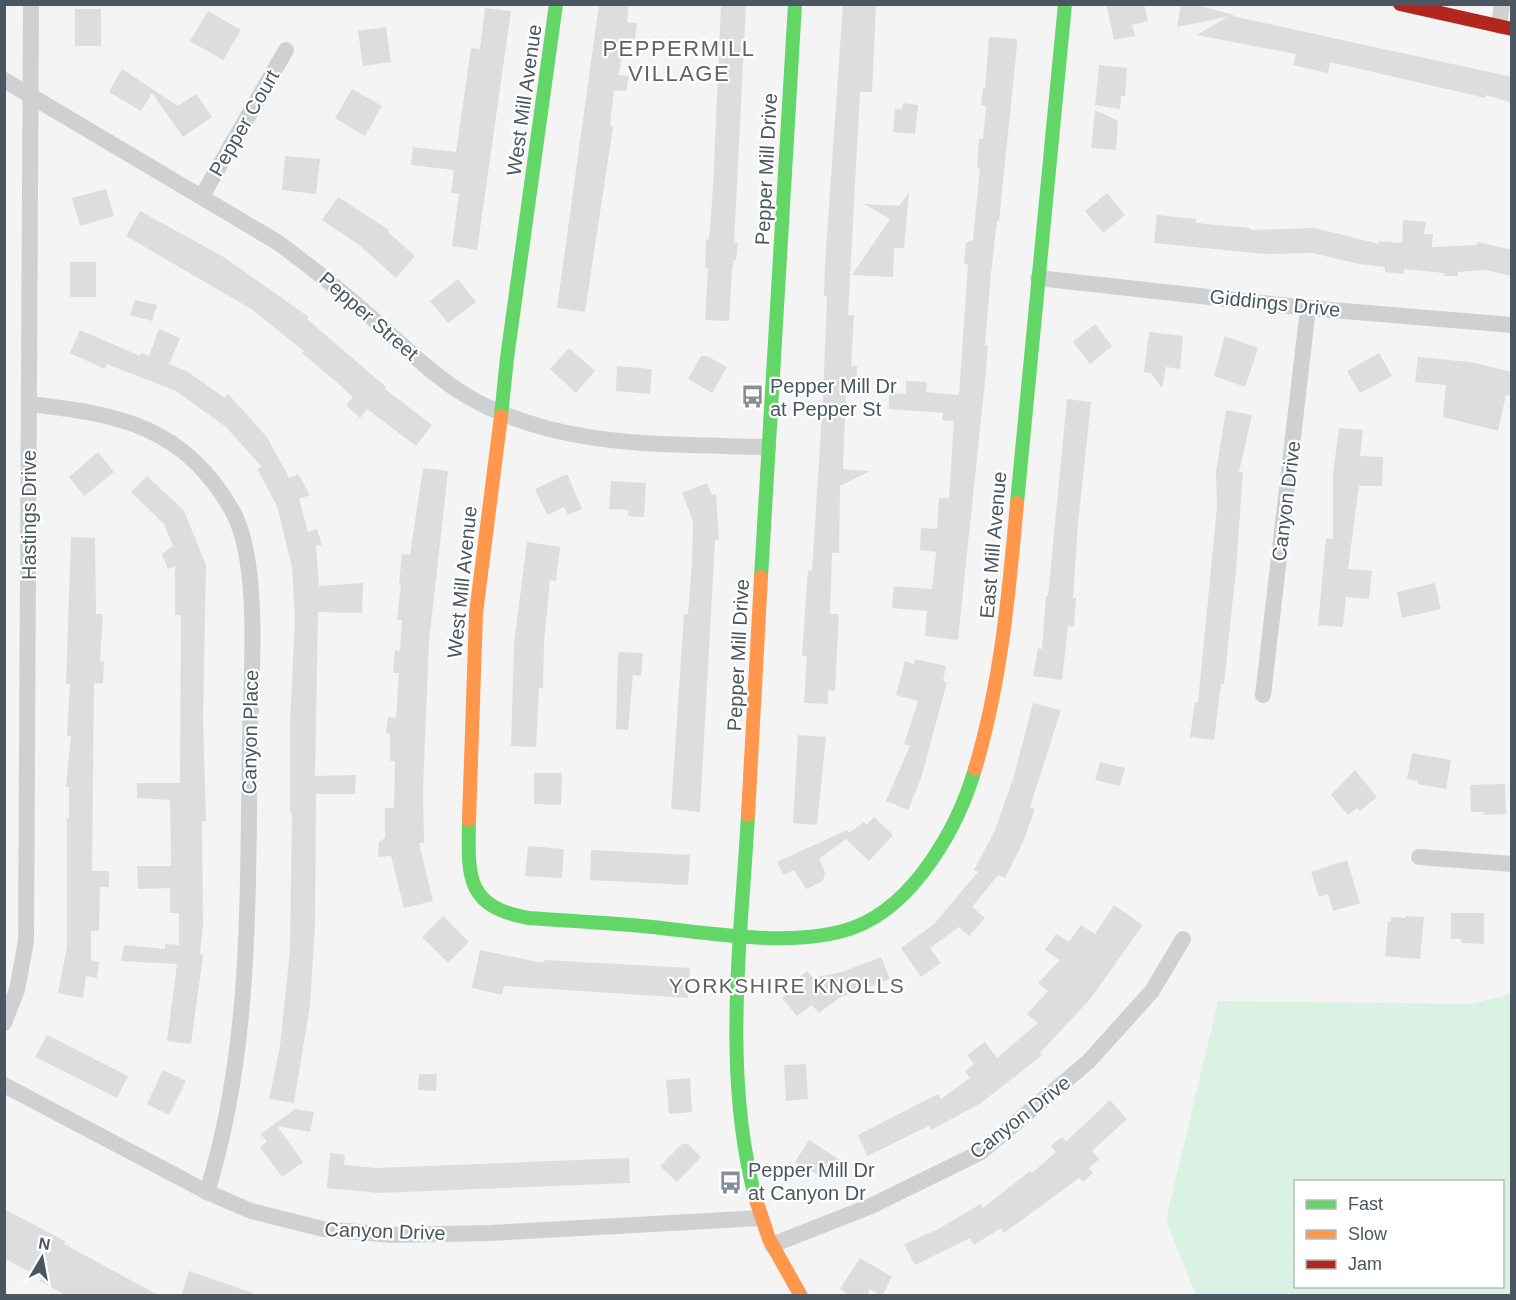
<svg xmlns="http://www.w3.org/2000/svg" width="1516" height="1300" viewBox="0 0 1516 1300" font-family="Helvetica,sans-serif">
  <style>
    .green { fill: #d9f2e3; fill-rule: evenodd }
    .building { fill: #ddddde }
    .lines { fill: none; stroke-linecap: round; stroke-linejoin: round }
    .street { stroke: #ced0d2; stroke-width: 16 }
    .fast { stroke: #63d668; stroke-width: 14 }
    .slow { stroke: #ff974d; stroke-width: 14 }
    .jam { stroke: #b3261e; stroke-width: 14 }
    .labels { text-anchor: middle; stroke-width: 4.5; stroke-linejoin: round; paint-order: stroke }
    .street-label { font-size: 20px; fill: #4a5661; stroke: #fff }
    .poi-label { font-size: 20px; fill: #4a5661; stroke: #fff; text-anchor: start }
    .neighbourhood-label { font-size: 21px; letter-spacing: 1.5px; fill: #5f6368; stroke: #fff }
    .quarter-label { font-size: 22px; letter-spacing: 1.5px; fill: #5f6368; stroke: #fff }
  </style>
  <rect width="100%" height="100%" fill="#f4f4f4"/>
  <!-- green -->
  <path class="green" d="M1511,994V1295H1196L1166,1220L1218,1001L1470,1004ZM1296,1182H1502V1286H1296Z"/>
  <!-- building -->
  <g class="building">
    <polygon points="599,4 629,4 627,22 637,23 635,40 624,38 619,75 629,76 626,91 614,90 610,125 613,127 585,312 557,308"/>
    <polygon points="721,4 746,4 734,243 738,243 736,260 734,260 732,270 729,321 705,320 708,268 705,267 706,239 709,240 713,188"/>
    <polygon points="843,4 876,4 872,92 860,92 848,315 854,315 851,366 857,366 856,390 846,389 843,469 870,471 840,486 839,553 832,553 830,614 839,614 835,691 828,690 828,704 804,703 807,656 802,656 808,570 812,571 823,398 827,296 824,296 825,264"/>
    <polygon points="1106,4 1144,4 1148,21 1132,25 1135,36 1114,40"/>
    <polygon points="1181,4 1193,4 1234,15 1232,16 1512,77 1512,103 1486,95 1485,98 1330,62 1328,73 1293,65 1296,54 1197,35 1227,17 1177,27"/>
    <polygon points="485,8 511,11 477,250 452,246 459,194 451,193 454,170 411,165 413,147 456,152 471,48 480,49"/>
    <rect x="75" y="9" width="26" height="37"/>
    <polygon points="208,11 241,30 223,60 190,41"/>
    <polygon points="386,27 391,62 363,66 358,31"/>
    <polygon points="989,37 1017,39 1017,46 999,221 997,221 991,274 985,345 988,345 985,381 958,640 925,636 927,611 892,608 894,586 932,589 936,552 920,550 921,528 937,529 939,498 949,498 954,421 942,420 943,413 889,409 889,393 906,394 906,381 927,382 926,392 959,395 968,264 964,264 966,243 973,240 980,168 977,168 979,139 983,139 986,106 981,105 983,88 985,88"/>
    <polygon points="1099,65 1127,68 1125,96 1121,96 1120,109 1095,105"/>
    <polygon points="122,69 178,106 196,94 212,117 183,137 152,93 141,111 109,92"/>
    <polygon points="352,89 382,106 365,136 335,118"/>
    <polygon points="903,103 918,105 915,134 893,132 895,109 902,110"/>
    <polygon points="1095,110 1118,121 1116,150 1091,148"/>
    <polygon points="285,156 320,159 316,194 282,190"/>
    <polygon points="106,189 114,216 80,226 72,198"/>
    <polygon points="909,192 904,248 894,248 893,277 852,275 890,219 864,204 899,206"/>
    <polygon points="1107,193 1125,215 1103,233 1085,211"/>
    <polygon points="338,197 389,230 388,232 415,256 396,278 358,244 322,220"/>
    <polygon points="140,211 222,256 309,317 307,319 386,387 385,389 432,425 416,446 367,409 360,418 346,405 353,397 341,386 302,353 304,351 251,309 126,236"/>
    <polygon points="1157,215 1196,219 1196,223 1250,228 1250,230 1315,228 1379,244 1379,241 1402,243 1403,220 1426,222 1424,234 1433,234 1432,247 1477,245 1477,242 1512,250 1512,276 1485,270 1458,272 1458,276 1444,276 1444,273 1404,269 1403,274 1385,272 1385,267 1359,264 1312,253 1264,254 1154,243"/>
    <rect x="70" y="262" width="26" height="35"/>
    <polygon points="458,279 476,302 448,323 430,301"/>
    <polygon points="135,300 157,305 152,321 130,315"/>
    <polygon points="1095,324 1112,346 1090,364 1073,342"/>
    <polygon points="159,329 180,338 169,364 188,372 225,398 228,394 267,437 289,478 298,474 310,495 299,499 308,532 317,529 322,545 316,546 319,586 363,583 362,613 318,612 315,776 356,775 355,794 316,794 315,926 310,1005 294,1103 269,1099 280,1046 290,951 292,813 290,813 290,723 295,619 292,567 277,506 257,469 262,467 226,427 176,391 107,364 105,369 70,353 80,330 140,356 141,353 149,356"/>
    <polygon points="1149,332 1183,336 1180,369 1166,367 1162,388 1151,373 1144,372"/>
    <polygon points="1225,336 1258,348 1245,387 1214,376"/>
    <polygon points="569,348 595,371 576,393 550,369"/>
    <polygon points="1379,353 1392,376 1360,393 1347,371"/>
    <polygon points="701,356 707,356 727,367 712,393 688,379"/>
    <polygon points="1418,357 1470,362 1512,372 1512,396 1506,395 1498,431 1443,417 1446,385 1415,382"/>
    <polygon points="617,366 652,369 650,394 616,391"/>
    <polygon points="1067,399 1091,402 1078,524 1073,598 1076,598 1074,627 1068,626 1062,680 1033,676 1038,648 1042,649 1046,596 1048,596"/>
    <polygon points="1226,410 1252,415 1239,472 1243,472 1236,570 1224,684 1221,684 1214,740 1190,737 1195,702 1198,702 1217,507 1216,472"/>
    <polygon points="1339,428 1363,430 1360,456 1383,457 1382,486 1359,486 1348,569 1372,571 1369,599 1346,597 1343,627 1318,625 1326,538 1333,539 1333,474"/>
    <polygon points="98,452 114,472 84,496 69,477"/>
    <polygon points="423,468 448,471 429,641 423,789 424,843 419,843 433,901 404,908 391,856 378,857 379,842 385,838 385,808 394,808 395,761 390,761 390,734 386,733 388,717 396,718 399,673 393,673 395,650 400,651 402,620 397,620 401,585 399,584 402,554 410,555"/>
    <polygon points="567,474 582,509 568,515 564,507 547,515 535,489"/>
    <polygon points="147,476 184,511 206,565 203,718 206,821 202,821 203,924 200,954 203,955 191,1044 167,1041 177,964 121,961 124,945 165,949 165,944 179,945 179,913 170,913 170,888 138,889 137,866 171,866 170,800 137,798 137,783 180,783 181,615 175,615 175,566 168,569 162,554 173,546 164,524 131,492"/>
    <polygon points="611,481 646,483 644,517 628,516 629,510 609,509"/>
    <polygon points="707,483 712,495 716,494 719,540 715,540 700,812 671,809 684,614 688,614 692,563 693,521 682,493"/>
    <polygon points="71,537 95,538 96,614 103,614 100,661 104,662 103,683 94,683 92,871 109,871 109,887 100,887 99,931 91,931 91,960 99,962 97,978 86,976 83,998 58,993 67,947 67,818 69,818 69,787 66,787 71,736 67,736 70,684 66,684"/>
    <polygon points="527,542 560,547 556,581 550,580 544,642 543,688 539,688 536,747 511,746 514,644"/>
    <polygon points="1435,583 1441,609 1402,618 1397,592"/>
    <polygon points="621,652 643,653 641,676 633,675 628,730 616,729 618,653"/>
    <polygon points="915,659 946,666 943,681 947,682 921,778 908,810 886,801 910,746 904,744 918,701 896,695 905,661 914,664"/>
    <polygon points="1033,703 1061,710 1030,807 1035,809 1023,842 1005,878 998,875 972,907 985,918 969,936 959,927 930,948 941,963 921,977 901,948 934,924 978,872 974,870 995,830 1014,776"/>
    <polygon points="798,735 826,737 817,825 793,823"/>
    <polygon points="1412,753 1451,760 1446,789 1418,784 1418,781 1407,779"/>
    <polygon points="1100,762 1125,768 1120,786 1095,780"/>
    <polygon points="1355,770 1377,797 1360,811 1357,808 1348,815 1331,795"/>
    <polygon points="534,773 562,773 561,805 534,804"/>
    <polygon points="1505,784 1506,814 1484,815 1484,812 1471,812 1470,785"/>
    <polygon points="874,817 893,835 869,861 846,839 819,859 825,872 823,881 806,889 794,870 783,875 777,862 847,830 849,833 864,822 866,825"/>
    <polygon points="528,846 564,849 562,878 525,876"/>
    <polygon points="591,850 690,855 688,885 590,880"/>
    <polygon points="1347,860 1360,903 1333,911 1328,894 1319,897 1311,872"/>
    <polygon points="1114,905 1143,925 1091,998 1040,1053 1042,1055 981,1103 931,1130 929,1126 867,1156 858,1135 938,1094 941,1099 970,1078 965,1071 974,1064 967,1055 985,1042 997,1058 1038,1023 1027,1014 1048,991 1038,983 1060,960 1045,950 1056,934 1069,942 1081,925 1095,934"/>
    <polygon points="1451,913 1484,913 1484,944 1462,943 1461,939 1451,939"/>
    <polygon points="443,916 469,942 448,963 422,937"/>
    <polygon points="1406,916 1424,917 1420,959 1385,956 1388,921 1391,922 1391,917 1406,918"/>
    <polygon points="480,950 543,963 544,960 690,968 688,998 504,986 502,995 472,988"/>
    <polygon points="881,957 890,979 839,998 819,1013 812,1005 797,1016 782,998 792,989 789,985 807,971 813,978 842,972"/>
    <polygon points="47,1035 128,1076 117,1098 35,1057"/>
    <polygon points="806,1064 808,1099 786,1101 784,1065"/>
    <polygon points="163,1070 186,1081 169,1115 147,1104"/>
    <polygon points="419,1074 437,1074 436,1091 418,1090"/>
    <polygon points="690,1078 692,1112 669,1114 666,1080"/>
    <polygon points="1110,1100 1127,1119 1092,1151 1099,1159 1089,1168 1093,1173 1083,1182 1079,1178 1004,1233 1001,1228 974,1245 970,1238 915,1265 904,1244 936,1230 981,1204 983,1208 1030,1171 1032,1173 1056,1152 1051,1146 1062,1137 1066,1142"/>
    <polygon points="295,1109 314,1112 310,1132 277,1126 303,1162 282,1177 260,1147 267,1142 261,1134"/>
    <polygon points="809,1140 840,1160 827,1180 795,1162"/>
    <polygon points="682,1144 688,1144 701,1157 677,1182 660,1166"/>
    <polygon points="330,1153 345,1155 344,1165 376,1168 629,1158 630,1183 379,1193 327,1188"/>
    <polygon points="4,1209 65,1241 64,1244 160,1296 67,1296 40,1281 41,1278 4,1258"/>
    <polygon points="860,1258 892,1277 882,1296 870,1289 867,1296 851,1296 840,1289"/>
    <polygon points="189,1271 253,1293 253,1296 181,1296"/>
  </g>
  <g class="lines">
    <!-- street -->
    <g class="street">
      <polyline points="1499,26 1502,4"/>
      <path d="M4,80L277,242C310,266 341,291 372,318C403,345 432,375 467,396C556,449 667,444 768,447"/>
      <polyline points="202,196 286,50"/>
      <polyline points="1038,278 1308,308 1512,325"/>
      <path d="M29,404C119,414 185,426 233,512C261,564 251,678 250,739C247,891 253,1045 207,1192"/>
      <polyline points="1263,695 1308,308"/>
      <polyline points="1419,857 1512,864"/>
      <polyline points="4,1023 17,990 26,941 31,4"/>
      <polyline points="4,1085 207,1192 251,1211 323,1229 392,1235 490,1233 761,1218"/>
      <polyline points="772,1245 871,1206 981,1152 1088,1062 1152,991 1183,939"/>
    </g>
    <!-- fast -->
    <g class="fast">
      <polyline points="501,416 507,358 556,4"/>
      <polyline points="1017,503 1065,4"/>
      <polyline points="761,577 795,4"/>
      <path d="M748,815C741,941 722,1075 756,1200"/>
      <path d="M469,820C468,876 465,907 529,918C570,921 611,923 652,927C712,933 797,949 855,927C915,904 958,827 975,769"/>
    </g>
    <!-- slow -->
    <g class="slow">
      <path d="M975,769C1001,682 1009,593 1017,503"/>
      <polyline points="748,815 761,577"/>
      <polyline points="469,820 476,613 501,416"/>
      <polyline points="756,1200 769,1239 801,1296"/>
    </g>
    <!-- jam -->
    <polyline class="jam" points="1400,4 1512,29"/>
  </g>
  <!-- icons -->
  <defs>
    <symbol id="bus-bare" viewBox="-9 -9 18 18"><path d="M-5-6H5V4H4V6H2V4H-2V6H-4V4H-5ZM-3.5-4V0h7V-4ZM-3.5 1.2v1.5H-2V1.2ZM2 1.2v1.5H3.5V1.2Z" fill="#868d94" stroke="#fff" stroke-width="2.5" paint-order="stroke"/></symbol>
  </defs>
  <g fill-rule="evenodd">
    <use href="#bus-bare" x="736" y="380" width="33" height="33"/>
    <use href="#bus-bare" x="714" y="1166" width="33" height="33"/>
  </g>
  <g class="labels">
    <!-- street labels -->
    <g class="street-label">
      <text transform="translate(524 100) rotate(-82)" y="7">West Mill Avenue</text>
      <text transform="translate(244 123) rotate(-60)" y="7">Pepper Court</text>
      <text transform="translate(766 169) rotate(-87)" y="7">Pepper Mill Drive</text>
      <text transform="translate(1275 303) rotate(6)" y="7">Giddings Drive</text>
      <text transform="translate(369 316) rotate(41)" y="7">Pepper Street</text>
      <text transform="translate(1286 501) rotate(-83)" y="7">Canyon Drive</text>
      <text transform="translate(29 515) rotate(-90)" y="7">Hastings Drive</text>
      <text transform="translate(993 545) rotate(-85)" y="7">East Mill Avenue</text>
      <text transform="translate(462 582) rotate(-84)" y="7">West Mill Avenue</text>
      <text transform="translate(738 655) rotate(-87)" y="7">Pepper Mill Drive</text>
      <text transform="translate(250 732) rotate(-89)" y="7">Canyon Place</text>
      <text transform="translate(1020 1117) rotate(-38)" y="7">Canyon Drive</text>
      <text transform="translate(385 1231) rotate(2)" y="7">Canyon Drive</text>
    </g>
    <!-- poi labels -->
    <g class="poi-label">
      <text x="770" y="393">Pepper Mill Dr<tspan x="770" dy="23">at Pepper St</tspan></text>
      <text x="748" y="1177">Pepper Mill Dr<tspan x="748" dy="23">at Canyon Dr</tspan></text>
    </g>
    <!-- neighbourhood labels -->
    <g class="neighbourhood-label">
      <text x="787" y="993">YORKSHIRE KNOLLS</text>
    </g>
    <!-- quarter labels -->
    <g class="quarter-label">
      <text x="679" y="56">PEPPERMILL<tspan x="679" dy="25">VILLAGE</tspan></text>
    </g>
  </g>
  <!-- border -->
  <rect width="1516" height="1300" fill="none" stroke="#4a5661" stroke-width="12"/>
  <!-- legend -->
  <rect x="1294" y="1180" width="210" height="108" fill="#ffffff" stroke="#b7bbc0" stroke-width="1.5"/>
  <rect x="1306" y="1200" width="30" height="9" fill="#63d668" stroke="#b7bbc0" stroke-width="1.5"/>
  <text x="1348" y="1210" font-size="18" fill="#4a5661">Fast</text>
  <rect x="1306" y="1230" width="30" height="9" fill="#ff974d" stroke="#b7bbc0" stroke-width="1.5"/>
  <text x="1348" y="1240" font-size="18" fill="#4a5661">Slow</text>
  <rect x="1306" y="1260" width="30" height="9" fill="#b3261e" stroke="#b7bbc0" stroke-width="1.5"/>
  <text x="1348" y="1270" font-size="18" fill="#4a5661">Jam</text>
  <!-- north arrow -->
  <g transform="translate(42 1258) rotate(10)" stroke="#ffffff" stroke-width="4.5" paint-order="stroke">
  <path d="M0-4.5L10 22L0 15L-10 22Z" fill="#4a5661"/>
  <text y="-9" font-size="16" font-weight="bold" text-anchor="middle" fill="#4a5661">N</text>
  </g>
</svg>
